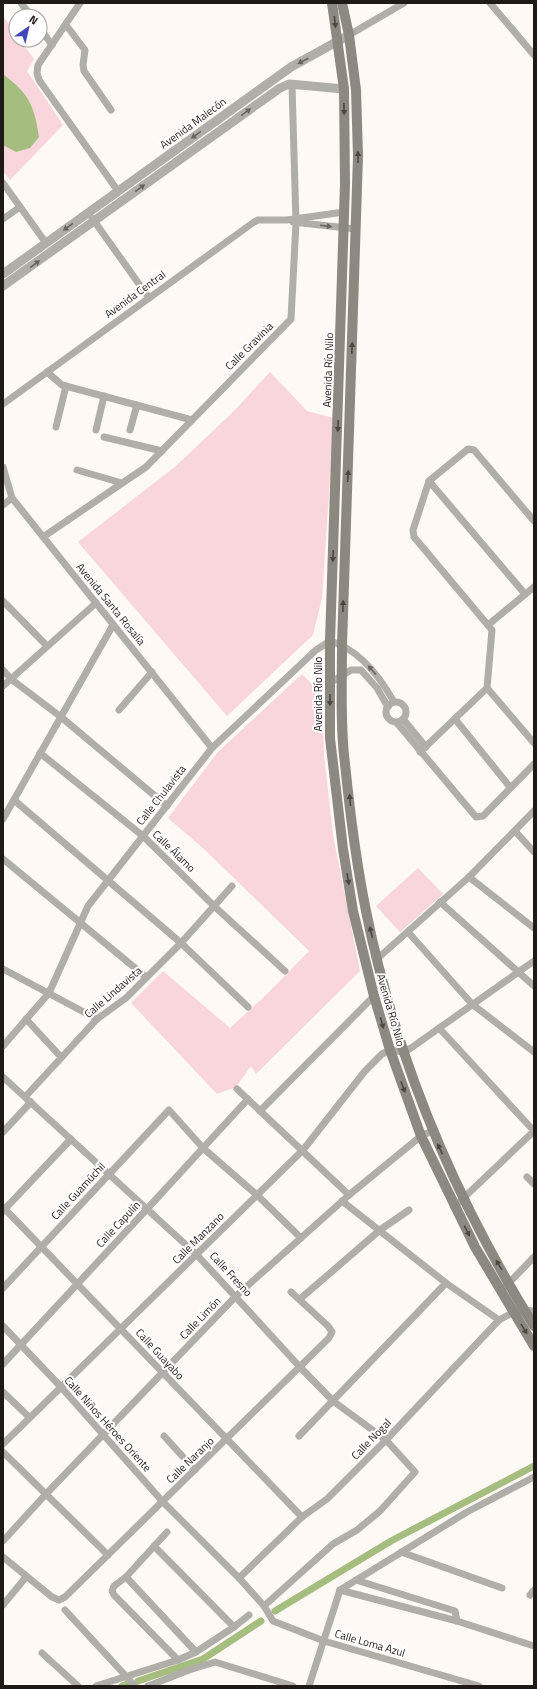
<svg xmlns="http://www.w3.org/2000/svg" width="537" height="1689" viewBox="0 0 537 1689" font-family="'Titillium Web',sans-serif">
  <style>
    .green { fill: #f9d5dc }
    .water { fill: #a5be7f }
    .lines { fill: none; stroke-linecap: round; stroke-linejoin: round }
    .canal { stroke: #a5be7f; stroke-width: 7 }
    .minor { stroke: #b0aea8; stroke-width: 7 }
    .tertiary { stroke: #b0aea8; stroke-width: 9 }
    .secondary { stroke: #8c8a80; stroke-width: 10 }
    .oneway { fill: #4b4740 }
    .oneway2 { fill: #68645f }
    .labels { text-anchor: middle; stroke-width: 4; stroke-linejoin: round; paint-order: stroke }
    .street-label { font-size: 11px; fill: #1f1a16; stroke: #fff }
  </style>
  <rect width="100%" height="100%" fill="#fef9f4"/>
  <!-- green -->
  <g class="green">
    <polygon points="3,16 16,34 16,40 20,40 34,59 27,71 63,125 10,180 3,171"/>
    <polygon points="270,372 307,411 334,418 322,598 313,635 227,716 78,542 176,466 234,411"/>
    <polygon points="302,674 322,695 324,755 333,835 360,971 256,1074 251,1066 236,1087 217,1094 131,1003 163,971 230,1028 266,995 309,951 204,849 168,818 217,753"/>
    <polygon points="418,868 443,894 400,932 376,906"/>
  </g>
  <!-- water -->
  <path class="water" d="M3,74C29,94 34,105 39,137L30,148L16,152L3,145Z"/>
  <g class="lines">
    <!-- canal -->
    <g class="canal">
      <polyline points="275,1611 391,1541 534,1466"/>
      <polyline points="138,1681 203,1659 261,1621"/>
      <polyline points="122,1686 127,1684"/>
    </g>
    <!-- minor -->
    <g class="minor">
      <polyline points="21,3 31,16"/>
      <polyline points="80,3 38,65 37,73 39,80 118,191"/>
      <polyline points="490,3 534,55"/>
      <polyline points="66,25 85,50 83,65 84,71 111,110"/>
      <polyline points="40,28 52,45"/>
      <polyline points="349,35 404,3"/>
      <polyline points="3,183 46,243"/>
      <polyline points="92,218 149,298"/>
      <polyline points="3,219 20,207"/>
      <polyline points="293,222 356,229"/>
      <polyline points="47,372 62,385 192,420"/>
      <polyline points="3,404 254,222 258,220 287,220 344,212"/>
      <polyline points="56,427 66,386"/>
      <polyline points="96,430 104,396"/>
      <polyline points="130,430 137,405"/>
      <polyline points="104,437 162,451"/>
      <polyline points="3,467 12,498 212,748"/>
      <polyline points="77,470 122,483"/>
      <polyline points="429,481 525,594"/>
      <polyline points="3,505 12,498"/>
      <polyline points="43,537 146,467 291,319 296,223 292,85"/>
      <polyline points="3,601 47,646"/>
      <polyline points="488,625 534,587"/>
      <polyline points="3,670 11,679 61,717 167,806"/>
      <polyline points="330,683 351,670 361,670 377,688 388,707"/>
      <polyline points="3,686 96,603"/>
      <polyline points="487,688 534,743"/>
      <circle cx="396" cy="712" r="10"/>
      <polyline points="119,710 152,672"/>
      <polyline points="403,719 426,747"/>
      <polyline points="455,719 510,787"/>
      <polyline points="397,723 476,817 483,816 534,764"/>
      <polyline points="420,752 487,688 492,630 414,537 413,530 429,481 468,449 474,450 534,521"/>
      <polyline points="40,753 143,836 214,906 285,971"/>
      <polyline points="14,800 181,943 248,1007"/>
      <polyline points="3,819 113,625"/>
      <polyline points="515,831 534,852"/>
      <polyline points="3,859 146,977"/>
      <polyline points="469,877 534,928"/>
      <polyline points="440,902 534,986"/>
      <polyline points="408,932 472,1004 534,1052"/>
      <polyline points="377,959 469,877 534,811"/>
      <polyline points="3,969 97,1019"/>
      <polyline points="26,1019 61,1057"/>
      <polyline points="439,1028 534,1131"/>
      <path d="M3,1046L49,993L88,906L212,748L316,650L330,641C359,649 380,677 394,702"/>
      <polyline points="3,1077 197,1255 300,1367 333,1401 386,1440 415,1472 380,1511 357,1530 333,1544 264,1606"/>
      <polyline points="237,1089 349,1195"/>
      <polyline points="25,1097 97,1019 126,998 181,943 232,886"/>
      <polyline points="260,1111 374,996"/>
      <polyline points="3,1132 31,1102"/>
      <polyline points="527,1177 534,1184"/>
      <polyline points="342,1201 446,1283 499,1320"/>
      <polyline points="3,1207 302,1517"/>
      <polyline points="454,1207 534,1131"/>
      <polyline points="3,1211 71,1139"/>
      <polyline points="506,1286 534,1257"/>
      <polyline points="3,1288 169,1110 203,1148 257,1195 301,1238"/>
      <polyline points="300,1299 380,1230 409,1210"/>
      <polyline points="3,1326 61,1387 163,1502 239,1578 264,1606 273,1621 324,1641 479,1686"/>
      <polyline points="3,1364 147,1209 248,1099"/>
      <polyline points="3,1392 29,1417"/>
      <polyline points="164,1436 195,1470"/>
      <polyline points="299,1436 446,1283"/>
      <polyline points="3,1444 303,1150 365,1071 382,1054 390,1050 403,1052 411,1048 534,961"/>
      <polyline points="3,1452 108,1555"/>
      <polyline points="167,1532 126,1577 114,1586 112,1591 114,1595 178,1660"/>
      <polyline points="3,1541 46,1494 236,1296 349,1195 421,1136 432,1131"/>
      <polyline points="154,1546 234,1627"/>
      <polyline points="401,1552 502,1588"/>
      <polyline points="3,1557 52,1597 59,1600 65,1597 329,1338 332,1332 328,1326 291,1292"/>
      <polyline points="126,1577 196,1652"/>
      <polyline points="239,1578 302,1517 327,1499 386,1440 499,1320 514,1312"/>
      <polyline points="356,1580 455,1611 457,1621"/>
      <polyline points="340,1590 467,1512 534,1477"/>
      <polyline points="340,1590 457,1621 534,1646"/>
      <polyline points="530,1595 534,1590"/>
      <polyline points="3,1605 26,1577"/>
      <polyline points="65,1610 135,1686"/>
      <polyline points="42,1653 78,1686"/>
      <polyline points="96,1686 178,1660 196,1652 234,1627 249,1615"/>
      <polyline points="148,1686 189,1670 215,1662 293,1686"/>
      <polyline points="309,1686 340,1590"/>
    </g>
    <!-- tertiary -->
    <g class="tertiary">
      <polyline points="3,274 291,67 349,35"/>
      <polyline points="3,286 280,88 289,84 344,89"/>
      <polyline points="519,1311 534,1312"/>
    </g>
    <!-- secondary -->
    <g class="secondary">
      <polyline points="332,3 344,89 345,184 330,641 330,738 343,849 353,911 374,996 390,1050 421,1136 475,1247 534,1346"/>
      <path d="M342,3L349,35L356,90L358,156L342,645C342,684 340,725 345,764C350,813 356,862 366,911C396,1060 454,1197 534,1326"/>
    </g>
  </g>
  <!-- one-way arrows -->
  <defs><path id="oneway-solid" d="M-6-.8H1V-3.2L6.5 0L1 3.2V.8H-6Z"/></defs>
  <g class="oneway">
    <use href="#oneway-solid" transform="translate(335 22) rotate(83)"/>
    <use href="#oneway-solid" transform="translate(344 109) rotate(89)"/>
    <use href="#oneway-solid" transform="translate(358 157) rotate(-90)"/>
    <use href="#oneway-solid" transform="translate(352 348) rotate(-88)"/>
    <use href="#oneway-solid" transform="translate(338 426) rotate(92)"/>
    <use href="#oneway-solid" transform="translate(348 476) rotate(-88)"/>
    <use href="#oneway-solid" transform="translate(333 556) rotate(92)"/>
    <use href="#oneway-solid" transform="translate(343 606) rotate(-88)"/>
    <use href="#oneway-solid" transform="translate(330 700) rotate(90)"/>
    <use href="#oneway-solid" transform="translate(350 800) rotate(-95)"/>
    <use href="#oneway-solid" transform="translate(348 879) rotate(80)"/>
    <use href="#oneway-solid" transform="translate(371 932) rotate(-103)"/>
    <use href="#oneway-solid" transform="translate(382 1023) rotate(74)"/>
    <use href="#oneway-solid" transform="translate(403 1087) rotate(70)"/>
    <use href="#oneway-solid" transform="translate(440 1149) rotate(-115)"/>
    <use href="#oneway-solid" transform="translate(467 1231) rotate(63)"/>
    <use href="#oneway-solid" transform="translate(499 1265) rotate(-121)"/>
    <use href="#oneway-solid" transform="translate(524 1329) rotate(59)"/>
  </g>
  <g class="oneway2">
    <use href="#oneway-solid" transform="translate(303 61) rotate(152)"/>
    <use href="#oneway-solid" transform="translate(246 112) rotate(-36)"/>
    <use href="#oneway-solid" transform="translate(196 135) rotate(144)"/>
    <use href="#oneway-solid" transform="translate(140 188) rotate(-36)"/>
    <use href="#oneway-solid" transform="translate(326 226) rotate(7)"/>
    <use href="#oneway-solid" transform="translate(68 227) rotate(144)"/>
    <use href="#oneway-solid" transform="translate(35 264) rotate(-36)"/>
    <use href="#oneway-solid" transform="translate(372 670) rotate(-132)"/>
  </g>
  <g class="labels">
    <!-- street labels -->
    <g class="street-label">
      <text transform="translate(193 123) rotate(-36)" y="4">Avenida Malecón</text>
      <text transform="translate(135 294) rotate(-36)" y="4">Avenida Central</text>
      <text transform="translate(249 346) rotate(-45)" y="4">Calle Gravinia</text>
      <text transform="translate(328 370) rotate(-88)" y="4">Avenida Río Nilo</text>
      <text transform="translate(111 604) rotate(51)" y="4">Avenida Santa Rosalía</text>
      <text transform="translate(318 694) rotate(-90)" y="4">Avenida Río Nilo</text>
      <text transform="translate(161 795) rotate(-52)" y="4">Calle Chulavista</text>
      <text transform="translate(174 851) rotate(44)" y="4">Calle Álamo</text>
      <text transform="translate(113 992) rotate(-41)" y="4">Calle Lindavista</text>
      <text transform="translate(391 1010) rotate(74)" y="4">Avenida Río Nilo</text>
      <text transform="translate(78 1191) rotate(-47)" y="4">Calle Guamúchil</text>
      <text transform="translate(118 1224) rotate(-47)" y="4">Calle Capulín</text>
      <text transform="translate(198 1238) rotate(-45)" y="4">Calle Manzano</text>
      <text transform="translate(231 1274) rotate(47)" y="4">Calle Fresno</text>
      <text transform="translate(200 1318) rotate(-46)" y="4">Calle Limón</text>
      <text transform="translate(160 1354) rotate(47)" y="4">Calle Guayabo</text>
      <text transform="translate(108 1424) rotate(48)" y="4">Calle Niños Héroes Oriente</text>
      <text transform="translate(371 1439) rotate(-46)" y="4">Calle Nogal</text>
      <text transform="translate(190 1460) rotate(-44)" y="4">Calle Naranjo</text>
      <text transform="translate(370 1643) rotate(16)" y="4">Calle Loma Azul</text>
    </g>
  </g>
  <!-- border -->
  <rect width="537" height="1689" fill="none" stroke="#1f1a16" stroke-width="8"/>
  <!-- north arrow -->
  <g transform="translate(28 28) rotate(34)"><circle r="19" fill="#ffffff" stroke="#a5a3a2"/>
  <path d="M0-3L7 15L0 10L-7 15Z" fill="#4146bb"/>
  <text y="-6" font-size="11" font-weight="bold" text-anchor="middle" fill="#1f1a16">N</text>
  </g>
</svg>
